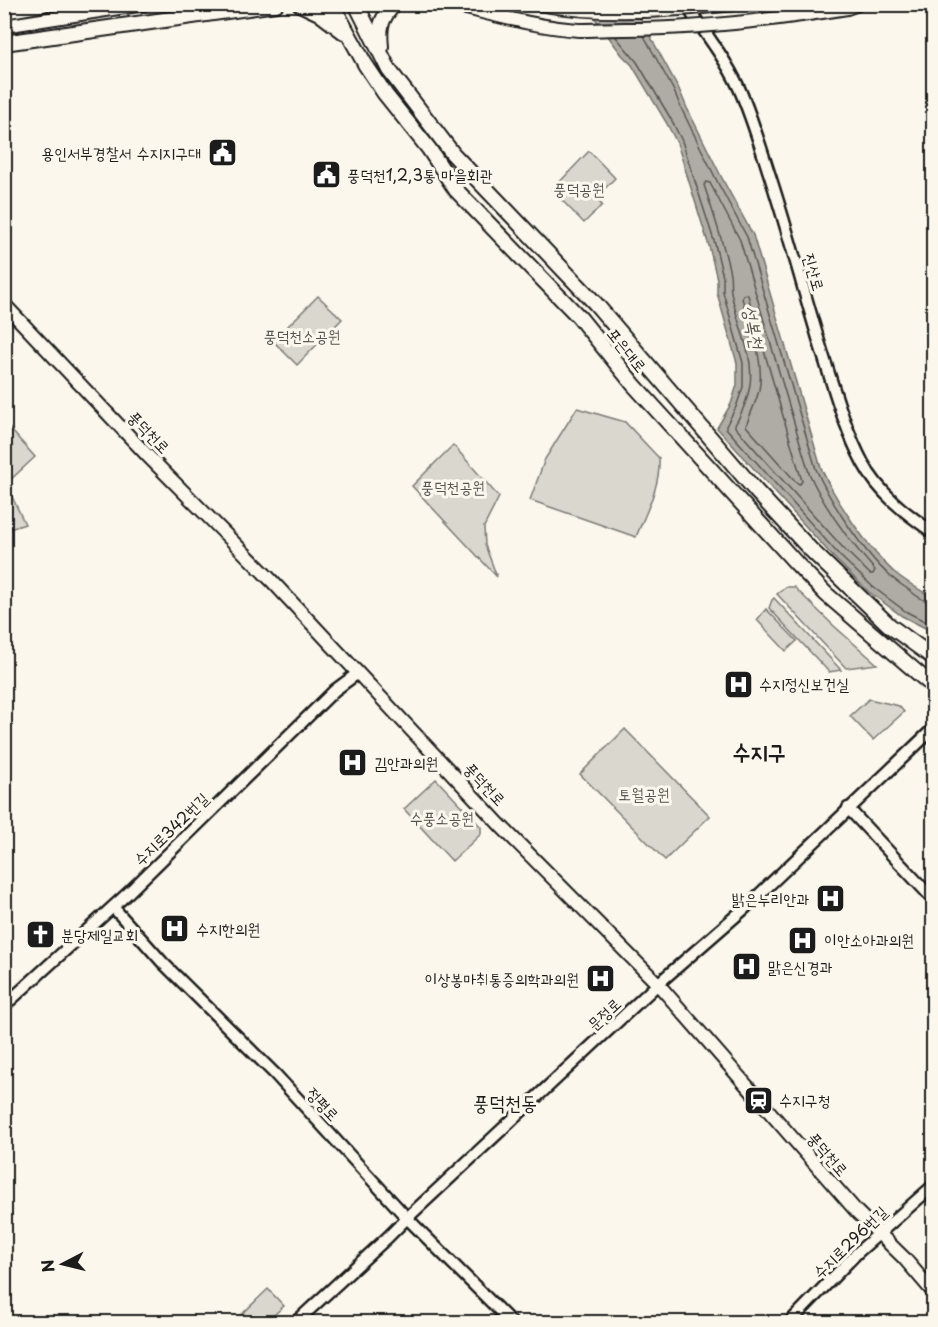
<svg xmlns="http://www.w3.org/2000/svg" width="938" height="1327" viewBox="0 0 938 1327" font-family="'Playpen Sans','Poor Story',sans-serif">
  <style>
    .green { fill: #dad7ce; stroke: #7b7a75; stroke-width: 1.5 }
    .water { fill: #afaca5; stroke: #74726e; stroke-width: 1.5 }
    .lines { fill: none; stroke-linecap: round; stroke-linejoin: round }
    .shore { stroke: #575653; stroke-width: 1.5 }
    .tertiary-casing { stroke: #1c1c1c; stroke-width: 15 }
    .secondary-casing { stroke: #1c1c1c; stroke-width: 16 }
    .primary-casing { stroke: #1c1c1c; stroke-width: 18 }
    .tertiary { stroke: #fbf7ec; stroke-width: 10 }
    .secondary { stroke: #fbf7ec; stroke-width: 12 }
    .primary { stroke: #fbf7ec; stroke-width: 14 }
    .secondary-bridge-casing { stroke: #1c1c1c; stroke-width: 16; stroke-linecap: butt }
    .secondary-bridge { stroke: #fbf7ec; stroke-width: 12 }
    .labels { text-anchor: middle; stroke-width: 6; stroke-linejoin: round; paint-order: stroke }
    .poi-label { font-size: 16px; fill: #1c1c1c; stroke: #fbf7ec; text-anchor: start }
    .park-label { font-size: 16px; fill: #555451; stroke: #fbf7ec }
    .street-label { font-size: 16px; fill: #1c1c1c; stroke: #fbf7ec }
    .water-label { font-size: 18px; font-style: italic; fill: #575653; stroke: #fbf7ec }
    .quarter-label { font-size: 20px; fill: #1c1c1c; stroke: #fbf7ec }
    .district-label { font-size: 22px; font-weight: bold; fill: #1c1c1c; stroke: #fbf7ec }
  </style>
  <rect width="100%" height="100%" fill="#fbf7ec"/>
  <filter id="ink" filterUnits="userSpaceOnUse"><feTurbulence type="fractalNoise" baseFrequency=".0167" numOctaves="2"/><feDisplacementMap in="SourceGraphic" scale="12" xChannelSelector="R" yChannelSelector="G"/><feConvolveMatrix kernelMatrix="1 2 1 2 8 2 1 2 1" color-interpolation-filters="sRGB"/></filter>
  <g filter="url(#ink)">
    <!-- green -->
    <g class="green">
      <polygon points="589,151 615,178 596,198 602,205 584,223 552,190"/>
      <polygon points="318,296 342,319 297,365 273,341"/>
      <path d="M577,408L625,422L659,458C661,485 646,512 636,537L530,500L545,459Z"/>
      <polygon points="4,422 35,457 6,484 25,524 7,530 4,528"/>
      <polygon points="453,445 499,497 484,527 485,545 497,577 412,486"/>
      <polygon points="786,587 794,587 834,626 877,664 846,668 777,594"/>
      <polygon points="774,598 841,670 829,672 769,608 772,600"/>
      <polygon points="766,609 797,641 786,651 757,620"/>
      <polygon points="869,699 899,706 904,712 873,740 850,716"/>
      <polygon points="625,729 710,816 665,860 580,774"/>
      <polygon points="436,779 481,827 481,834 452,861 404,809"/>
      <polygon points="268,1289 284,1306 266,1322 240,1322 237,1319"/>
    </g>
    <!-- water -->
    <path class="water" d="M585,5H631L642,21L679,89L687,108L724,182L753,235L821,468C835,499 868,549 894,572C906,582 920,590 933,598V632L902,616L869,592L836,560L717,428L731,404L737,385V363L717,293V279L709,246L677,143L666,122L632,65L622,55Z"/>
    <g class="lines">
      <!-- shore -->
      <g class="shore">
        <path d="M644,36L674,91L682,110L719,185L747,237L816,469C830,502 864,553 890,576C896,581 903,586 909,590C916,596 925,602 934,603"/>
        <polyline points="616,37 637,62 671,119 682,141 715,244 723,277 723,292 743,363 743,387 736,407 726,426 726,428 840,556 873,587 905,611 934,626"/>
        <path d="M706,182L710,183L740,240L809,473C825,509 849,541 875,570L873,574H870L845,550L735,427V425C767,369 742,347 731,292C730,286 731,280 730,274C724,244 714,215 704,185Z"/>
        <path d="M744,294L748,295L751,306L802,481L800,484L797,483L746,426C750,414 756,403 759,390C765,359 750,327 742,298Z"/>
      </g>
      <defs>
        <g id="tertiary">
          <path d="M685,4C704,31 725,58 739,88C751,115 759,142 768,170C789,233 805,298 825,361C836,396 846,431 863,463C879,493 906,514 934,533"/>
          <polyline points="848,808 934,900"/>
          <polyline points="113,907 163,963 275,1074 407,1218 511,1322"/>
          <polyline points="4,1006 127,894 335,690 358,673"/>
          <polyline points="296,1322 388,1237 407,1218 660,982 745,908 934,728"/>
          <polyline points="790,1322 857,1253 934,1185"/>
        </g>
        <g id="secondary">
          <polyline points="847,8 858,4"/>
          <polyline points="4,26 144,4"/>
          <polyline points="4,304 146,454 271,580 501,826 658,984 857,1212 904,1258 934,1293"/>
        </g>
        <g id="primary">
          <polyline points="300,4 319,13 344,32"/>
          <polyline points="332,4 365,64 385,94 429,149 456,190 579,317 634,385 796,563 826,594 934,687"/>
          <polyline points="356,4 389,70 453,154 595,303 756,491 810,549 890,626 934,658"/>
          <polyline points="4,11 43,4"/>
          <polyline points="4,43 276,4"/>
          <path d="M381,47C379,27 380,20 394,4"/>
        </g>
      </defs>
      <!-- tertiary casing -->
      <use href="#tertiary" class="tertiary-casing"/>
      <!-- secondary casing -->
      <use href="#secondary" class="secondary-casing"/>
      <!-- primary casing -->
      <use href="#primary" class="primary-casing"/>
      <!-- tertiary -->
      <use href="#tertiary" class="tertiary"/>
      <!-- secondary -->
      <use href="#secondary" class="secondary"/>
      <!-- primary -->
      <use href="#primary" class="primary"/>
      <defs>
        <g id="secondary-bridge">
          <path d="M449,4C492,14 535,27 579,30C594,30 610,29 625,29C700,29 774,20 847,8"/>
          <path d="M538,4C602,16 669,11 734,4"/>
        </g>
      </defs>
      <!-- secondary-bridge casing -->
      <use href="#secondary-bridge" class="secondary-bridge-casing"/>
      <!-- secondary-bridge -->
      <use href="#secondary-bridge" class="secondary-bridge"/>
    </g>
  </g>
  <!-- icons -->
  <defs>
    <symbol id="civic-square" viewBox="-11 -11 22 22"><rect x="-9" y="-9" width="18" height="18" rx="4" fill="#1c1c1c" stroke="#fbf7ec"/><path d="M-.6-6.5H3V-4.5H.6V-3L4-1V1h2V6H-6V1h2V-1L-.6-3ZM-1.2 2.5V6h2.4V2.5Z" fill="#fff"/></symbol>
    <symbol id="hospital-square" viewBox="-11 -11 22 22"><rect x="-9" y="-9" width="18" height="18" rx="4" fill="#1c1c1c" stroke="#fbf7ec"/><path d="M-5-5h3v3.5h4V-5h3V5h-3V1.5h-4V5h-3Z" fill="#fff"/></symbol>
    <symbol id="church-square" viewBox="-11 -11 22 22"><rect x="-9" y="-9" width="18" height="18" rx="4" fill="#1c1c1c" stroke="#fbf7ec"/><path d="M-1.2-6h2.4v3.5h3.3v2.4h-3.3V6h-2.4V-.1h-3.3v-2.4h3.3Z" fill="#fff"/></symbol>
    <symbol id="station-square" viewBox="-11 -11 22 22"><rect x="-9" y="-9" width="18" height="18" rx="4" fill="#1c1c1c" stroke="#fbf7ec"/><path d="M-3-6H3Q5-6 5-4V2Q5 4 3 4L4.5 6H3L1.5 4h-3L-3 6H-4.5L-3 4Q-5 4-5 2V-4Q-5-6-3-6ZM-3.5-4v3h7v-3ZM-3.5 1v1.5H-2V1ZM2 1v1.5H3.5V1Z" fill="#fff"/></symbol>
  </defs>
  <g fill-rule="evenodd">
    <use href="#civic-square" x="206" y="136" width="33" height="33"/>
    <use href="#civic-square" x="310" y="158" width="33" height="33"/>
    <use href="#hospital-square" x="722" y="668" width="33" height="33"/>
    <use href="#hospital-square" x="336" y="746" width="33" height="33"/>
    <use href="#hospital-square" x="814" y="882" width="33" height="33"/>
    <use href="#hospital-square" x="158" y="912" width="33" height="33"/>
    <use href="#church-square" x="24" y="918" width="33" height="33"/>
    <use href="#hospital-square" x="786" y="924" width="33" height="33"/>
    <use href="#hospital-square" x="730" y="950" width="33" height="33"/>
    <use href="#hospital-square" x="584" y="962" width="33" height="33"/>
    <use href="#station-square" x="742" y="1084" width="33" height="33"/>
  </g>
  <g class="labels">
    <!-- poi labels -->
    <g class="poi-label">
      <text x="201" y="159" text-anchor="end">용인서부경찰서 수지지구대</text>
      <text x="347" y="181">풍덕천1,2,3통 마을회관</text>
      <text x="759" y="690">수지정신보건실</text>
      <text x="374" y="769">김안과의원</text>
      <text x="809" y="905" text-anchor="end">밝은누리안과</text>
      <text x="196" y="935">수지한의원</text>
      <text x="61" y="941">분당제일교회</text>
      <text x="824" y="946">이안소아과의원</text>
      <text x="768" y="973">맑은신경과</text>
      <text x="579" y="985" text-anchor="end">이상봉마취통증의학과의원</text>
      <text x="779" y="1106">수지구청</text>
    </g>
    <!-- park labels -->
    <g class="park-label">
      <text x="579" y="195">풍덕공원</text>
      <text x="302" y="342">풍덕천소공원</text>
      <text x="453" y="493">풍덕천공원</text>
      <text x="644" y="800">토월공원</text>
      <text x="442" y="824">수풍소공원</text>
    </g>
    <!-- street labels -->
    <g class="street-label">
      <text transform="translate(814 272) rotate(74)" y="6">진산로</text>
      <text transform="translate(627 350) rotate(51)" y="6">포은대로</text>
      <text transform="translate(149 432) rotate(46)" y="6">풍덕천로</text>
      <text transform="translate(485 784) rotate(47)" y="6">풍덕천로</text>
      <text transform="translate(171 829) rotate(-44)" y="6">수지로342번길</text>
      <text transform="translate(604 1014) rotate(-43)" y="6">문정로</text>
      <text transform="translate(323 1104) rotate(47)" y="6">정평로</text>
      <text transform="translate(828 1154) rotate(49)" y="6">풍덕천로</text>
      <text transform="translate(850 1242) rotate(-44)" y="6">수지로296번길</text>
    </g>
    <!-- water labels -->
    <g class="water-label">
      <text transform="translate(753 327) rotate(79)" y="6">성복천</text>
    </g>
    <!-- quarter labels -->
    <g class="quarter-label">
      <text x="505" y="1110">풍덕천동</text>
    </g>
    <!-- district labels -->
    <g class="district-label">
      <text x="759" y="760">수지구</text>
    </g>
  </g>
  <!-- margin -->
  <rect width="938" height="1327" fill="none" stroke="#fbf7ec" stroke-width="24"/>
  <rect x="12" y="12" width="914" height="1303" fill="none" stroke="#1c1c1c" stroke-width="2" filter="url(#ink)"/>
  <!-- north arrow -->
  <g transform="translate(63 1264) rotate(263)" stroke="#fbf7ec" stroke-width="4.5" paint-order="stroke">
  <path d="M0-4.5L10 22L0 15L-10 22Z" fill="#1c1c1c"/>
  <text y="-9" font-size="16" font-weight="bold" text-anchor="middle" fill="#1c1c1c">N</text>
  </g>
</svg>
